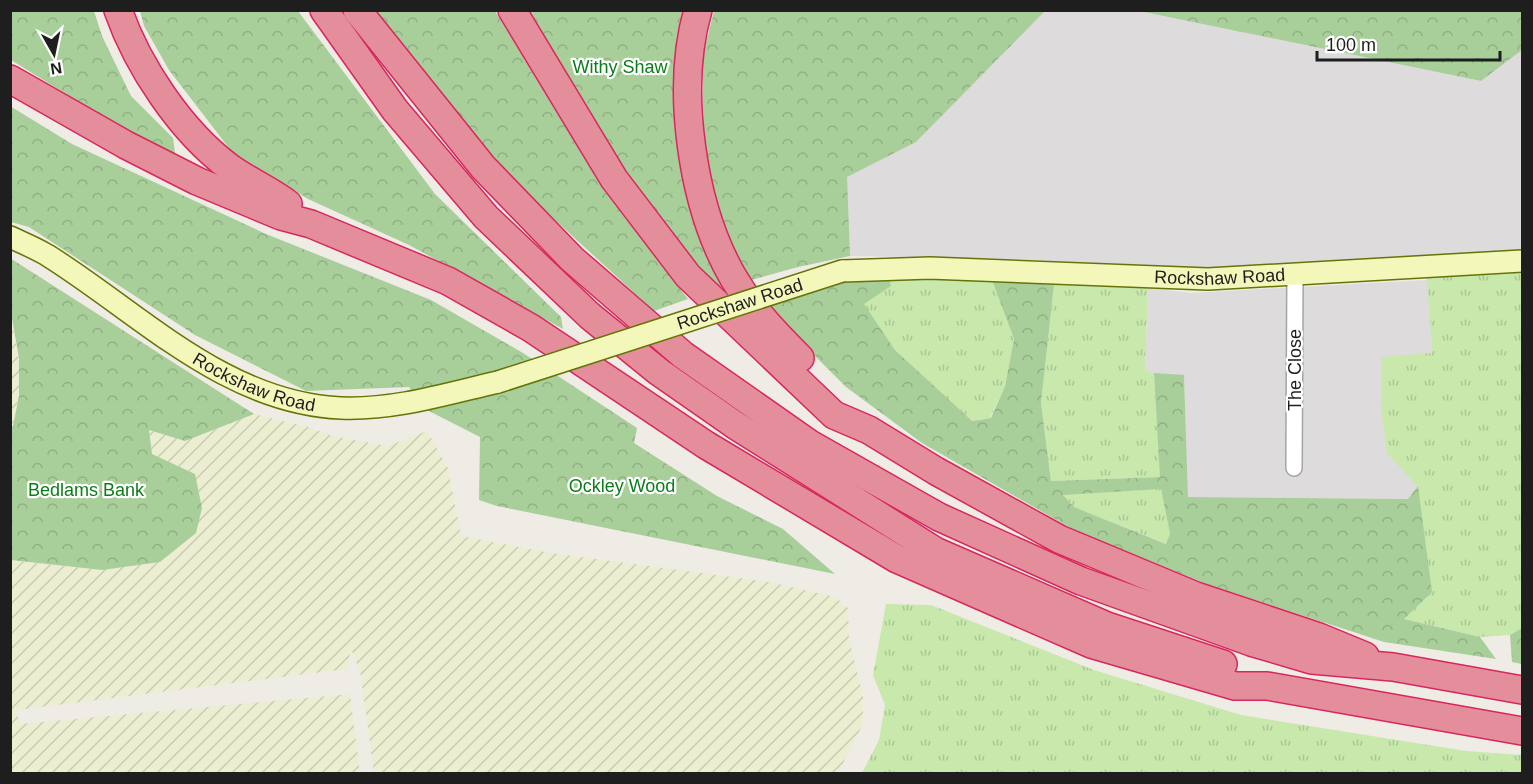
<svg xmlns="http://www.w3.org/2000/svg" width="1533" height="784" viewBox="0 0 1533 784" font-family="Helvetica,sans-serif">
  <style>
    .residential { fill: #dddbdb }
    .farmland { fill: url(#farmland-furrows) }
    .grass { fill: url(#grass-tufts) }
    .forest { fill: url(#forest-crowns); fill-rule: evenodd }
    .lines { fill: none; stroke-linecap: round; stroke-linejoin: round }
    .street-casing { stroke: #a5a5a5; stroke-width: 18 }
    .secondary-casing { stroke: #657407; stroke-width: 24 }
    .highway-casing { stroke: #d8275e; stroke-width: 30 }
    .street { stroke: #fff; stroke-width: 15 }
    .secondary { stroke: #f3f8ba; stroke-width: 21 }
    .highway { stroke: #e58e9b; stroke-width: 27 }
    .secondary-bridge-casing { stroke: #657407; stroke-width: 24; stroke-linecap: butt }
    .secondary-bridge { stroke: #f3f8ba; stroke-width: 21 }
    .labels { text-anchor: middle; stroke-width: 4.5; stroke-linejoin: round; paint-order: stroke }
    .park-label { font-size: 18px; fill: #0d7c1a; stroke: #fff }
    .street-label { font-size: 18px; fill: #1e1e1e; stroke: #fff }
  </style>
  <defs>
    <pattern id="farmland-furrows" width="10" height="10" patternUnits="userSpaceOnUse" patternTransform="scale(1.5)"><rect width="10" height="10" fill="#ebeed0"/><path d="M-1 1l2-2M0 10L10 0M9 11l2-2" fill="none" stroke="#c9ccb2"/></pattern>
    <pattern id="grass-tufts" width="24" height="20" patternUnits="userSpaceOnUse" patternTransform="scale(1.5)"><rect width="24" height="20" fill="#c8e8ac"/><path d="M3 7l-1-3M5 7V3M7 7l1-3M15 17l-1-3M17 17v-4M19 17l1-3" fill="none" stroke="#abc794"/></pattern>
    <pattern id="forest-crowns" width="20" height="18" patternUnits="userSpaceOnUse" patternTransform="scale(1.5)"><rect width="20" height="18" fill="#a8ce9a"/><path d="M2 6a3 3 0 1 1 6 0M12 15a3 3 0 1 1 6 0" fill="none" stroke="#90b084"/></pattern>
  </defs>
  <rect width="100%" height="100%" fill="#efece5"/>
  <!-- residential -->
  <g class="residential">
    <polygon points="1045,11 1139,11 1481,81 1522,50 1522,254 1245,269 1007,259 850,256 846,177 916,142"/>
    <polygon points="1428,280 1432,353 1382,358 1418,486 1409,499 1188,497 1184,376 1145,372 1148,288 1191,293"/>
  </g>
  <!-- farmland -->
  <g class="farmland">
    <polygon points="10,313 19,358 19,396 13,426 10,426"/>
    <polygon points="254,414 308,427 332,436 388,446 427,431 448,468 461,536 551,553 770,582 835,597 848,608 849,638 863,697 863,724 838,773 374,773 360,671 351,649 347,669 16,710 20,724 350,694 360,773 11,774 11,560 102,570 195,474 152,454 149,430 185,441"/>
  </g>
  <!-- grass -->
  <g class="grass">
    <polygon points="1522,271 1522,628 1510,635 1480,637 1404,619 1418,487 1387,453 1381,408 1382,357 1432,353 1427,276"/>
    <polygon points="889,277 992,280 1014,339 1005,386 990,418 971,421 895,350 863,304 891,286"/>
    <polygon points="1054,285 1148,288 1145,371 1154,373 1161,477 1051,481 1041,403"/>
    <polygon points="1161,489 1170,534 1167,544 1074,507 1062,494"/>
    <polygon points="886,604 931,605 1094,670 1241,715 1466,751 1522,755 1522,773 862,773 879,740 885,705 873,675"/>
  </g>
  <!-- forest -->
  <g class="forest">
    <polygon points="10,11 94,11 102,36 131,96 173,138 175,153 160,152 11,60"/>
    <polygon points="140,11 298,11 435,194 561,317 563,329 409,245 308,199 232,152 169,70 144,26"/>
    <polygon points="373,11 495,11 603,189 688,299 654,311 518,186"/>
    <polygon points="524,11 683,11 674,63 677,129 723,285 718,289 692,260 633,188"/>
    <polygon points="714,11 1045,11 916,142 847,177 850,256 798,267 748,281 726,231 706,174 703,107 703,56"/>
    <polygon points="1139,11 1522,11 1522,50 1481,81"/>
    <polygon points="10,106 72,144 266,234 431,300 523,353 637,428 634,443 717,496 783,529 835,574 497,506 479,500 480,437 427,410 409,387 306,391 195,335 29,227 11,222"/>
    <polygon points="10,258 254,414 185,441 149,430 152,454 195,474 202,508 196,533 160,562 102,570 11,560 10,426 13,426 19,396 19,358 11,313"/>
    <path d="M889,277L891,286L864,304L895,350L972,421L991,418L1005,386L1014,339L992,280L1054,285L1041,403L1051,481L1160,477L1154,373L1184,375L1188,497L1408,499L1418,486L1432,592L1404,619L1480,637L1496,659L1384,642L1209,585L1074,530L922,443L846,387L797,338L768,302L817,286ZM1161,489L1170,534L1166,544L1074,507L1063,495Z"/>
    <polygon points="1522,628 1522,664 1512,662 1510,635"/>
  </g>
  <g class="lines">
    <defs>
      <polyline id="street" points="1294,468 1295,273"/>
      <g id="secondary">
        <path id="s1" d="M10,237C23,243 35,248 47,255C140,313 225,403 341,408C395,410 446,394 498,382"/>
        <path id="s2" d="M842,271L930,268L1208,279L1522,261"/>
      </g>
      <g id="highway">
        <path d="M118,10C138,67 181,131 229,167C248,181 270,190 288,204"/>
        <polyline points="324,10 395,110 486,217 590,316 659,372 735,425 935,551 1107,626 1223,664"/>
        <polyline points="357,10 483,167 572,259 683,355 810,444 939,517 1081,581 1251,642 1312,660 1393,667 1522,690"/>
        <polyline points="512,10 614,179 688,276 834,415 869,430 936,471 1059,539 1196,596 1319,637 1365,656"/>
        <path d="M698,10C675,89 692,206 733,277C751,308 775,333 800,358"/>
        <polyline points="10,79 126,145 197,181 281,216 311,224 448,281 531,328 706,445 897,559 1091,644 1235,686 1267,686 1522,731"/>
      </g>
    </defs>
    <!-- street casing -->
    <use href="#street" class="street-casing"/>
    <!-- secondary casing -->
    <use href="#secondary" class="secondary-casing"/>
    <!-- highway casing -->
    <use href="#highway" class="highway-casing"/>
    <!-- street -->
    <use href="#street" class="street"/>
    <!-- secondary -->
    <use href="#secondary" class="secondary"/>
    <!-- highway -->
    <use href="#highway" class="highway"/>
    <defs>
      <g id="secondary-bridge">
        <path id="s3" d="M498,382L842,271"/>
      </g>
    </defs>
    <!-- secondary-bridge casing -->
    <use href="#secondary-bridge" class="secondary-bridge-casing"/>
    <!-- secondary-bridge -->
    <use href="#secondary-bridge" class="secondary-bridge"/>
  </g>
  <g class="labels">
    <!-- park labels -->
    <g class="park-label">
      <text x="620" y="73">Withy Shaw</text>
      <text x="622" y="492">Ockley Wood</text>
      <text x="86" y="496">Bedlams Bank</text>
    </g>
    <!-- street labels -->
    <g class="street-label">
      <text dy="6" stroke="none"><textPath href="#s2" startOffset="378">Rockshaw Road</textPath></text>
      <text dy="6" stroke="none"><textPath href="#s3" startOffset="254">Rockshaw Road</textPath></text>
      <text transform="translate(1295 370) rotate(-90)" y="6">The Close</text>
      <text dy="6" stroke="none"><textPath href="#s1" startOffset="286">Rockshaw Road</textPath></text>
    </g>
  </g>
  <!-- border -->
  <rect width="1533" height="784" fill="none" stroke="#1e1e1e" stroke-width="24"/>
  <!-- north arrow -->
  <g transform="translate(54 54) rotate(171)" stroke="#ffffff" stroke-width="4.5" paint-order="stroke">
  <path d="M0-4.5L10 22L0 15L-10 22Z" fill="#1e1e1e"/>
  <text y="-9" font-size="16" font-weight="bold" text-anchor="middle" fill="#1e1e1e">N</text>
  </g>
  <!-- scale -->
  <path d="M1317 51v9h183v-9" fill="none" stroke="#1e1e1e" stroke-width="3"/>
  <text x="1326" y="51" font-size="18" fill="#1e1e1e" stroke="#ffffff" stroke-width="4.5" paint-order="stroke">100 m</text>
</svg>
